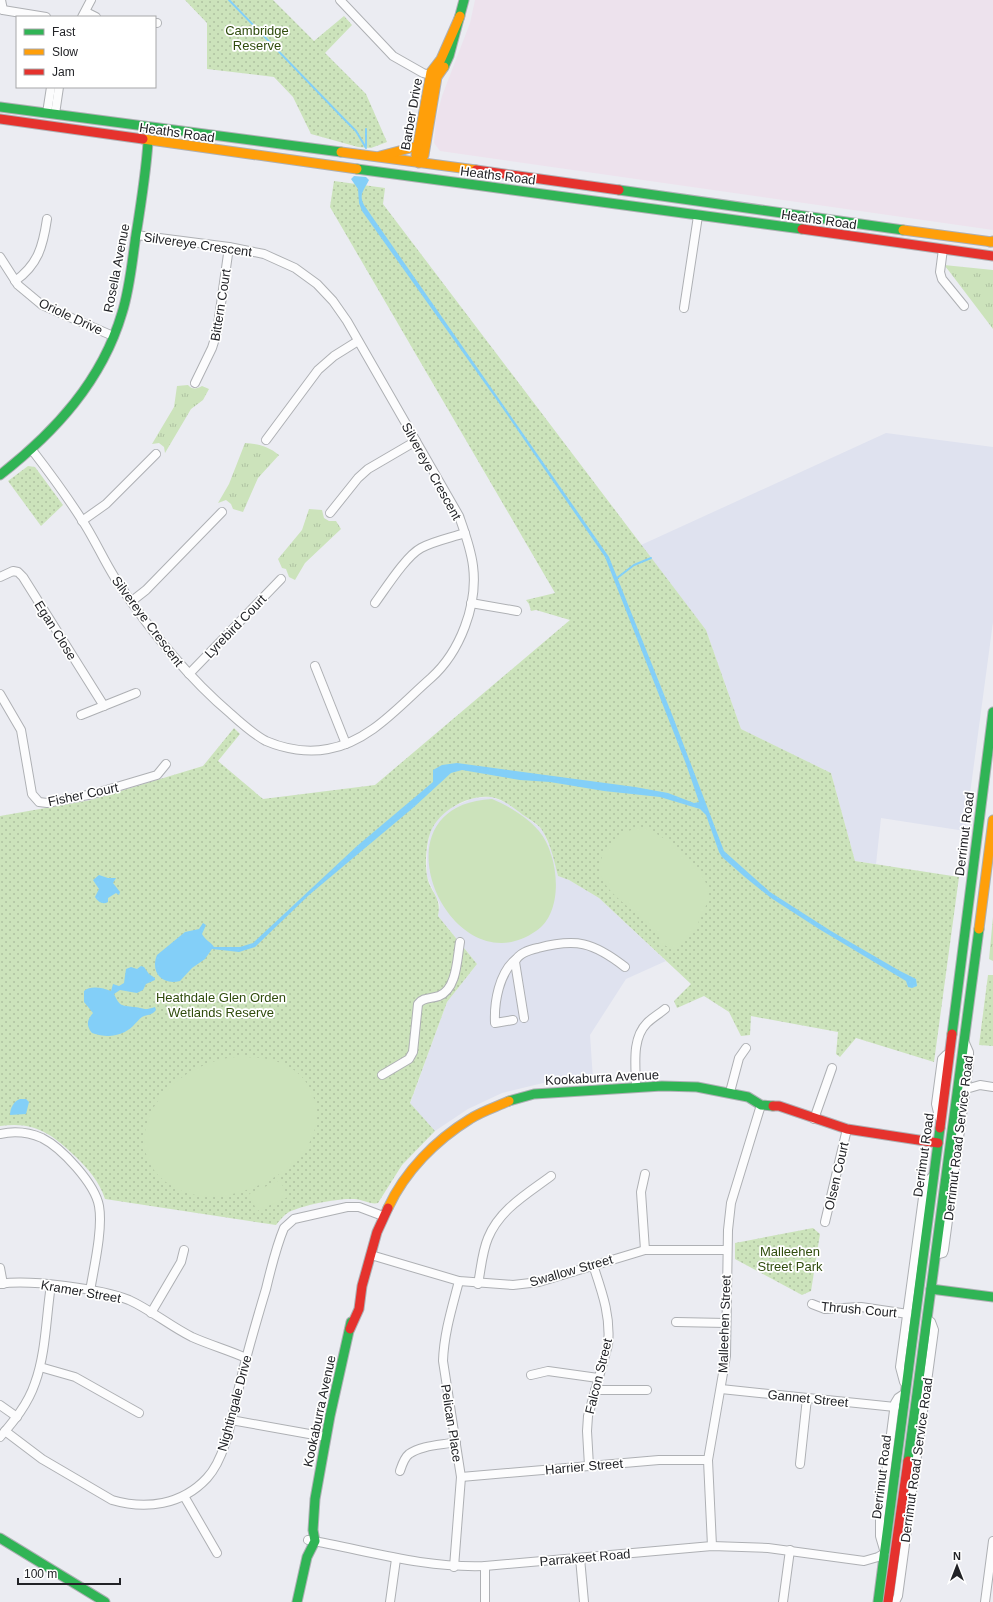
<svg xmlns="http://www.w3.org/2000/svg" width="993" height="1602" viewBox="0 0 993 1602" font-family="Arial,sans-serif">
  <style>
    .commercial { fill: #ede2ed }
    .built { fill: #dfe2ef }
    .grass { fill: url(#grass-tufts) }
    .park { fill: url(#park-dots) }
    .pitch { fill: #cce3bb }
    .water { fill: #83cff8 }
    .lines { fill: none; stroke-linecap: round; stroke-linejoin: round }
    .stream { stroke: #83cff8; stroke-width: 2 }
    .street-casing { stroke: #aeb0b4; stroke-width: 10 }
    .fast-casing { stroke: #aeb0b4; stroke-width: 11 }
    .slow-casing { stroke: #aeb0b4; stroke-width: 11 }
    .jam-casing { stroke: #aeb0b4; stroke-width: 11 }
    .street { stroke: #fcfcfd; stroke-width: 8 }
    .fast { stroke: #30b455; stroke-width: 9 }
    .slow { stroke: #ff9f0a; stroke-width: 9 }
    .jam { stroke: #e5322d; stroke-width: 9 }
    .labels { text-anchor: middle; stroke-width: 3.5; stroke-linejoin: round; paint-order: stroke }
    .park-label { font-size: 13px; fill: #304c0d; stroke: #fff }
    .street-label { font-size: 13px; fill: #222327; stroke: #fff }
  </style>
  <defs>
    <pattern id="grass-tufts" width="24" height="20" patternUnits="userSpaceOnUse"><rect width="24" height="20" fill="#cce3bb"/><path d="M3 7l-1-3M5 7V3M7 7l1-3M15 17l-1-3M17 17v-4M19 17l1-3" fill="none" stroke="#afc2a1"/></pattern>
    <pattern id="park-dots" width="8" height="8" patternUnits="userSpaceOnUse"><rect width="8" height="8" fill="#cce3bb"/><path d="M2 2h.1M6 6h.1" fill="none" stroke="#afc2a1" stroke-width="1.8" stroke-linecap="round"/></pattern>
  </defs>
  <rect width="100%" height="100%" fill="#ebecf2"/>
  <!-- commercial -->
  <polygon class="commercial" points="475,0 993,0 993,230 440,151 434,143 436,119 442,96 470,23"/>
  <!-- built -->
  <g class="built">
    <polygon points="886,433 993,447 993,622 965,831 881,818 876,864 855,861 831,773 741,729 706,630 641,545"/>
    <polygon points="491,797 507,803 542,829 552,852 558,876 569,880 599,898 666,961 626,979 590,1035 593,1080 543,1083 502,1093 468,1109 435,1131 410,1104 447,1002 477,964 438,916 440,905 427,877 427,852 430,832 438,818 452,807 474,798"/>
  </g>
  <!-- grass -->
  <g class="grass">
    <polygon points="944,265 993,270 993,329 949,271"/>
    <path d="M188,385C192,390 197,389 202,386L209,389L203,400L191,409L165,453L164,447L159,443L152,444L174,407L177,386Z"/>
    <path d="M245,443C258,444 268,446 279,455L258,478L243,512L233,509L231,504L226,500L218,503L229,484Z"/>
    <polygon points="309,509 322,510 324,518 329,521 336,521 341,529 305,563 295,580 289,577 286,569 282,568 278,559 302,530"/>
    <polygon points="993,917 993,961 989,959"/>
  </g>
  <!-- park -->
  <g class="park">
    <polygon points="185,0 273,0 314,41 344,16 352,25 325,53 366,94 387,142 371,148 358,147 311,134 293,97 274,77 207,69 207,23"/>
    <path d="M334,181L385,188L383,204L706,630L741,729L831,773L855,861L959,877L934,1062L856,1038L840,1057L836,1054L838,1032L751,1016L750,1035L741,1036L729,1012L704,996L677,1008L674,1001L691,984L599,898L569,880L558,876C554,861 551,844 542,830C538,824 529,819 523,815C514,808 503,799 491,797C469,794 440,810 431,831C426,843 425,863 427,876C430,893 442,896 438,916L477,964L447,1002L410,1103L435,1131L402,1165L378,1203C371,1205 362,1199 354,1199C338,1198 303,1205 289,1212C284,1215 280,1220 276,1225L105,1199C99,1181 89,1170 76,1157C52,1134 35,1121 0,1126V816L91,800L203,766L234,728L240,734L218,761L263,799L375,785L570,620L536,610L531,611L529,604L526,600L555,593L330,207Z"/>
    <polygon points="28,466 35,467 63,505 41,526 8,481"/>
    <polygon points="988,975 993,975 993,1046 979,1045"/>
    <polygon points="813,1228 820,1234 811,1291 802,1295 735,1259 735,1243"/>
  </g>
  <!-- pitch -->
  <g class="pitch">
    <path d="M492,799C509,806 527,817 539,831C559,855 565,912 536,931C451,991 367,805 492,799Z"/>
    <path d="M642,828C662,831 711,874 709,895C708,908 699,913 698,926L673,950L659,942L663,937C653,928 643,919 633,911C613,894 586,875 608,847C617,835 628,829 642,828Z"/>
    <path d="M236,1057C266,1056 298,1062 311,1091C337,1148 268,1192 218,1196C179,1200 135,1172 146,1127C155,1088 199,1060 236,1057Z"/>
    <polygon points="280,1180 288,1197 257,1211 249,1194"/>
  </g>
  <!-- water -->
  <g class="water">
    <path d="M354,176L366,177L369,180C365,189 358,194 364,205L609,557L673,717L724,851L770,892L831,931L900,971L916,979L917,986L912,988L908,987L906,981L819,929L771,898L746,878L722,857L719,852L706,815L700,809L660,797L604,791L550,782L520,780L462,770L451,773L414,807L309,895L255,947L239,952L212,949L205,959L192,968L180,981C162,986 150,972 157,955L185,932L199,929L203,923L206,925L202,934C205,940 211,942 214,947H240L253,943L357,846L433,782V770L442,765L457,763L635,787L668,793L694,803L699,802L686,764L605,557L501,406L362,211L359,203L358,189L351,179Z"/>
    <path d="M99,875L108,878H116L113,883L120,892L119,895L116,893L108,898V902C103,905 98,902 95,897L99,889L93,880Z"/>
    <path d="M141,966L144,967L149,974L155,978V980L146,984L143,990L137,993L120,990L114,994C120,1007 121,1005 134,1007C145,1008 143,1011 155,1007L156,1010C151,1016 148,1014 142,1017C139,1019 136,1023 133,1026C121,1037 107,1038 92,1033C85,1024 88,1019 93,1013L84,1002V991C91,985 103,988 111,991L113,984L119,986L124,983L126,969L131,967L137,969Z"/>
    <path d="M20,1099H26L29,1102L26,1114L10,1115C10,1108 14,1101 20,1099Z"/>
  </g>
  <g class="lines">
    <!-- stream -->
    <g class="stream">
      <polyline points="229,0 345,120 356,131 366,148"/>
      <polyline points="366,129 366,146"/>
      <polyline points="617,578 634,565 651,558"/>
    </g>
    <defs>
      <g id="street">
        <polyline points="1,0 3,10"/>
        <polyline points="340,0 393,56 423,73 434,76"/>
        <polyline points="3,10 46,17"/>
        <polyline points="86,12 96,17"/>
        <polyline points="82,17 91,0"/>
        <polyline points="155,23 157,23"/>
        <polyline points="47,113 51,87"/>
        <polyline points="55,114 59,87"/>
        <polyline points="943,249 940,272 942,279 964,306"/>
        <polyline points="0,257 18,285 42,305 113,336"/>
        <path d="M15,281C38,265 43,246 47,219"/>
        <polyline points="684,308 698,216"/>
        <polyline points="195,383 212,348 217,332 229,247"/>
        <polyline points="266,440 318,370 334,356 358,341"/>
        <path d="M32,450C49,472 66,495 82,520C94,538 103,559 115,578C148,628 185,675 231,714C242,724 253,734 266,741C285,749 308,753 328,749C370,742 401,704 431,678C460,652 478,605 473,566C471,549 465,533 459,516L347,321L333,301L317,284L295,268L264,254L229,247L136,235"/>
        <polyline points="330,513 358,478 368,469 416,441"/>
        <polyline points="82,521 106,504 156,454"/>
        <polyline points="0,577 13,571 18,572 23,577 104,706"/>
        <polyline points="132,601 146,590 222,512"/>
        <path d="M375,603C386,588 406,556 421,548C434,541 450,538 465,533"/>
        <polyline points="471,603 517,611"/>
        <polyline points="315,666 346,744"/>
        <polyline points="189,674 281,579"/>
        <polyline points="0,694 21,730 32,794 39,802 47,803 93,794 157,775 166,764"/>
        <polyline points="81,715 136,693"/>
        <path d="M524,1018L515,962C518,953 529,950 538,948C576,938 593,942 625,967"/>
        <path d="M513,1020L495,1023C494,1002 499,973 516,959"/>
        <path d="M382,1075L409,1059L413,1052L418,1004C423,997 431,999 439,996C457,989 457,959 460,942"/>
        <path d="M636,1087C636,1067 631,1039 647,1023C652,1018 659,1014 665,1009"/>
        <polyline points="966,1089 980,1085 993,1087"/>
        <polyline points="730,1092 739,1058 746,1048"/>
        <polyline points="939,1117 936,1104 942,1059 946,1055 950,1053"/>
        <polyline points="814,1119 832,1068"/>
        <path d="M0,1134C14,1131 28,1132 42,1138C62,1148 95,1184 99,1206C103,1229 94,1267 90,1291"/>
        <polyline points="645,1174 641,1192 645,1250"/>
        <polyline points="825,1222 847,1129"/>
        <polyline points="371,1255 459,1281 513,1285 539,1282 645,1250 727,1250"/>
        <polyline points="936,1255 943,1253 944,1250 969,1063 969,1052 965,1043"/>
        <polyline points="0,1268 3,1284"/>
        <path d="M0,1284C29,1279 102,1289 129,1300C151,1310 170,1326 192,1337C210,1345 228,1350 246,1358"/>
        <path d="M478,1284C481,1269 482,1252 488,1238C500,1209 527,1194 551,1176"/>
        <polyline points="812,1304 825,1309 861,1307 908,1314"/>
        <polyline points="151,1313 181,1262 184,1250"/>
        <polyline points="676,1322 726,1323"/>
        <polyline points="40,1367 75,1377 139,1413"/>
        <polyline points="531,1375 548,1371 598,1378"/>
        <polyline points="904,1382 900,1367 925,1183 933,1176"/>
        <polyline points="721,1389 895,1407"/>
        <polyline points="595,1390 647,1390"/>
        <polyline points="0,1405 17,1417"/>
        <polyline points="231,1420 326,1437"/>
        <path d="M5,1431L42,1459L112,1500C146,1510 182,1505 207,1478C228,1455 233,1409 241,1379C248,1349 257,1319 266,1289C271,1268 276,1247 284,1228L294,1219L347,1207H359L383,1216"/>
        <path d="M0,1437C14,1421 28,1404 35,1383C46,1353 46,1317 51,1285"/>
        <polyline points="800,1464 807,1398"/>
        <path d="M589,1466L587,1431L588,1416L608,1345C611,1316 602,1292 593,1265"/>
        <path d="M400,1471C402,1465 404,1458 409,1454C421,1445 443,1445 456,1442"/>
        <polyline points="461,1477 659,1460 708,1460"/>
        <polyline points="184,1496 217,1553"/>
        <path d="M308,1540C370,1551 421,1568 485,1566L712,1546L768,1548L864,1561L878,1557L885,1553L880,1536V1519L895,1403L898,1398L904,1394"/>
        <polyline points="712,1546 708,1460 726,1356 728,1230 731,1203 761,1105"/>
        <polyline points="580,1558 584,1602"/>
        <polyline points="485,1566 485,1602"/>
        <path d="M454,1567L461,1477L443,1361C444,1333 452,1308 459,1281"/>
        <polyline points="390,1602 396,1559"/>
        <polyline points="783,1602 790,1550"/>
        <polyline points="895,1602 898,1596 934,1330 931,1322 927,1319"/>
        <polyline points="985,1602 993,1541"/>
      </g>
      <g id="fast">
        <polyline points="444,67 449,56 464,0"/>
        <polyline points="0,107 341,152"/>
        <polyline points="357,169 802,229"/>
        <polyline points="619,190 903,230"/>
        <path d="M0,475C55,432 102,381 122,313C130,288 132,261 136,235C141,204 146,173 148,142"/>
        <polyline points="952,1034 993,712"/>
        <polyline points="509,1101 534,1094 662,1086 697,1087 748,1097 761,1105 773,1106"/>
        <polyline points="931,1289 993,1297"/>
        <polyline points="908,1461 979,929"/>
        <polyline points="0,1538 105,1602"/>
        <polyline points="297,1602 307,1557 315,1541 313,1530 315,1499 330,1416 351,1322"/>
        <polyline points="878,1602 940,1128"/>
      </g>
      <g id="slow">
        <polyline points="444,67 437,77 424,155 419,163 416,155 431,72 441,59 460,16"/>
        <polyline points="143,139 357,169"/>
        <polyline points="341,152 476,170"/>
        <polyline points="380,156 418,146"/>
        <polyline points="903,230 993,242"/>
        <polyline points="990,242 993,241"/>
        <polyline points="979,929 993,820"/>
        <path d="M388,1208C405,1171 436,1140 470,1119C482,1111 496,1107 509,1101"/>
      </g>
      <g id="jam">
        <polyline points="0,119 143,139"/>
        <polyline points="476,170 619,190"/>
        <polyline points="802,229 993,256"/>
        <polyline points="773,1106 779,1106 847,1129 938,1143"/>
        <polyline points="940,1128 952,1034"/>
        <polyline points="350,1329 359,1309 362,1286 377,1232 388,1208"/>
        <polyline points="888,1602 908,1461"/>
      </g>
    </defs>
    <!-- street casing -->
    <use href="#street" class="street-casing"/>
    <!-- fast casing -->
    <use href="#fast" class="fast-casing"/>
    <!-- slow casing -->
    <use href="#slow" class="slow-casing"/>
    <!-- jam casing -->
    <use href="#jam" class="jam-casing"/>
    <!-- street -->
    <use href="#street" class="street"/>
    <!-- fast -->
    <use href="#fast" class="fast"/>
    <!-- slow -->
    <use href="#slow" class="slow"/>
    <!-- jam -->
    <use href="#jam" class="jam"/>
  </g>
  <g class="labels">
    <!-- park labels -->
    <g class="park-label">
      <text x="257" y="35">Cambridge<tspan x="257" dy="15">Reserve</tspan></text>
      <text x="221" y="1002">Heathdale Glen Orden<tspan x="221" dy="15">Wetlands Reserve</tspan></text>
      <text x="790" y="1256">Malleehen<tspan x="790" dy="15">Street Park</tspan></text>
    </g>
    <!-- street labels -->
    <g class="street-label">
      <text transform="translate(411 114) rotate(-80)" y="5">Barber Drive</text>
      <text transform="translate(177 132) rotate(8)" y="5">Heaths Road</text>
      <text transform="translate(498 175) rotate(7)" y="5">Heaths Road</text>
      <text transform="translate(819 219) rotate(8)" y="5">Heaths Road</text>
      <text transform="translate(198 244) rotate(8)" y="5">Silvereye Crescent</text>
      <text transform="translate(116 268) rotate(-79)" y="5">Rosella Avenue</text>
      <text transform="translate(220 305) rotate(-81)" y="5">Bittern Court</text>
      <text transform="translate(71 316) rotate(25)" y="5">Oriole Drive</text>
      <text transform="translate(432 471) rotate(61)" y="5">Silvereye Crescent</text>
      <text transform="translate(148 621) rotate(53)" y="5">Silvereye Crescent</text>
      <text transform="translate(235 626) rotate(-46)" y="5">Lyrebird Court</text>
      <text transform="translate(56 630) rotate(58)" y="5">Egan Close</text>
      <text transform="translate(83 794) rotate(-12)" y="5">Fisher Court</text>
      <text transform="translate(964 834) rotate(-83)" y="5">Derrimut Road</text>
      <text transform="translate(602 1077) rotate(-3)" y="5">Kookaburra Avenue</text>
      <text transform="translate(958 1138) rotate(-83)" y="5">Derrimut Road Service Road</text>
      <text transform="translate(923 1155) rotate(-82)" y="5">Derrimut Road</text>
      <text transform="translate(836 1176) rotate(-77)" y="5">Olsen Court</text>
      <text transform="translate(571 1270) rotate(-16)" y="5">Swallow Street</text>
      <text transform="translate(81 1291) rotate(10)" y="5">Kramer Street</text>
      <text transform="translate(859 1309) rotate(5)" y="5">Thrush Court</text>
      <text transform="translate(724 1324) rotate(-88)" y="5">Malleehen Street</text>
      <text transform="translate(598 1376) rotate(-76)" y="5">Falcon Street</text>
      <text transform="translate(808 1398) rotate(6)" y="5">Gannet Street</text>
      <text transform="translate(234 1403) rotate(-75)" y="5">Nightingale Drive</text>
      <text transform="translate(319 1411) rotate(-78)" y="5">Kookaburra Avenue</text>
      <text transform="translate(452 1423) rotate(81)" y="5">Pelican Place</text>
      <text transform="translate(916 1460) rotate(-82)" y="5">Derrimut Road Service Road</text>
      <text transform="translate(584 1466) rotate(-5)" y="5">Harrier Street</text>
      <text transform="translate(881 1477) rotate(-83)" y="5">Derrimut Road</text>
      <text transform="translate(585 1557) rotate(-5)" y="5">Parrakeet Road</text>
    </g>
  </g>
  <!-- legend -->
  <rect x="16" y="16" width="140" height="72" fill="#ffffff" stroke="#a7a7a9"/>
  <rect x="24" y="29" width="20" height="6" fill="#30b455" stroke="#a7a7a9"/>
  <text x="52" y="36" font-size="12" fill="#222327">Fast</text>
  <rect x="24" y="49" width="20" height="6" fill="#ff9f0a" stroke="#a7a7a9"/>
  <text x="52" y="56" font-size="12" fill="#222327">Slow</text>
  <rect x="24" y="69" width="20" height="6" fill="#e5322d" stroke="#a7a7a9"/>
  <text x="52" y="76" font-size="12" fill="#222327">Jam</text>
  <!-- north arrow -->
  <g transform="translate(957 1566)" stroke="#ffffff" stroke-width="3" paint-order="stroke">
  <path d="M0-3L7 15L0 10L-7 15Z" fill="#222327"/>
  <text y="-6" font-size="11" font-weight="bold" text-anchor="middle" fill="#222327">N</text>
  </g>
  <!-- scale -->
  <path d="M18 1578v6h102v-6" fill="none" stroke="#222327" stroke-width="2"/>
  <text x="24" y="1578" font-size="12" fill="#222327" stroke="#ffffff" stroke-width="3" paint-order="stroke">100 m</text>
</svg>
